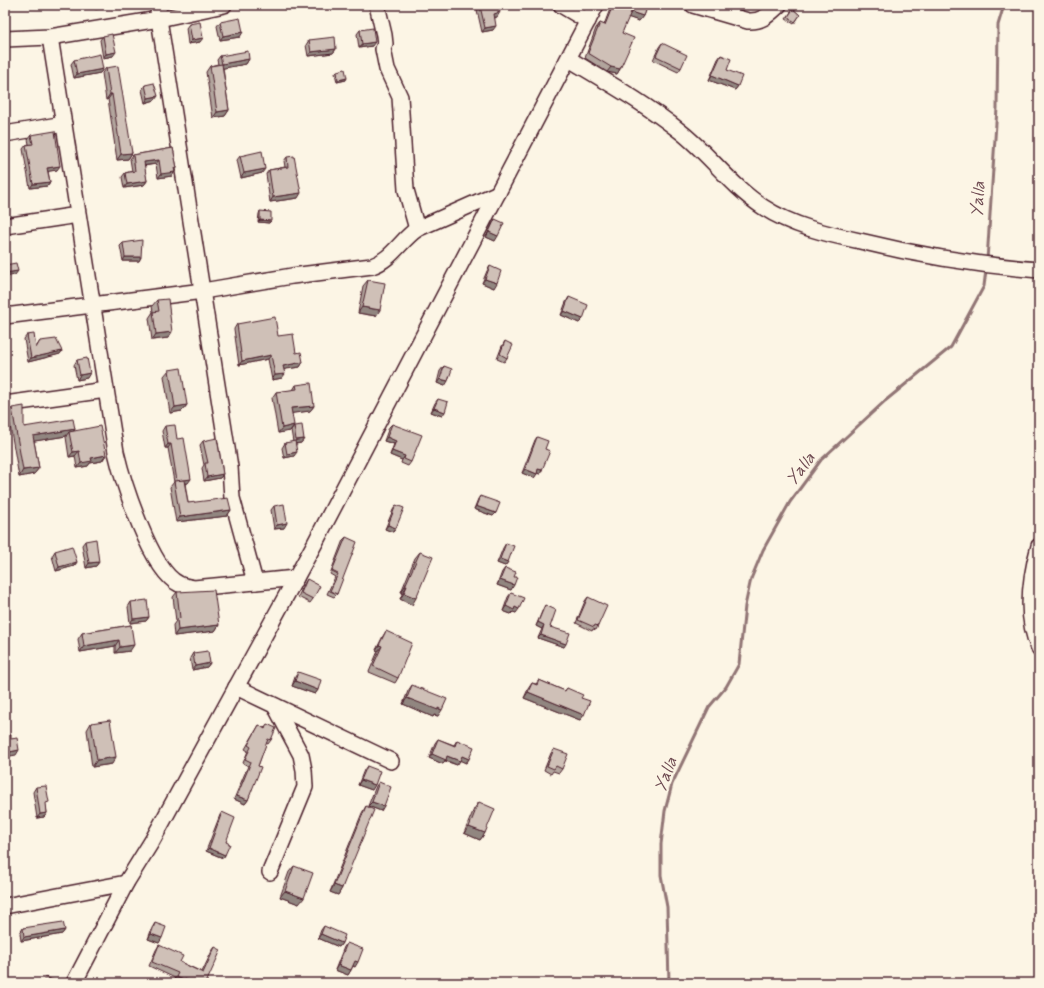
<svg xmlns="http://www.w3.org/2000/svg" width="1044" height="988" viewBox="0 0 1044 988" font-family="Mynerve,sans-serif">
  <style>
    .lines { fill: none; stroke-linecap: round; stroke-linejoin: round }
    .stream { stroke: #917474; stroke-width: 3 }
    .minor-casing { stroke: #4a1f2b; stroke-width: 18 }
    .minor { stroke: #fcf5e5; stroke-width: 15 }
    .wall { fill: #b2a59d; stroke: #4a1f2b }
    .shaded-wall { fill: #918680; stroke: #4a1f2b }
    .building { fill: #cfc0b7; stroke: #4a1f2b }
    .labels { text-anchor: middle; stroke-width: 4; stroke-linejoin: round; paint-order: stroke }
    .water-label { font-size: 17px; font-style: italic; fill: #6d4950; stroke: #fcf5e5 }
  </style>
  <rect width="100%" height="100%" fill="#fcf5e5"/>
  <filter id="ink" filterUnits="userSpaceOnUse"><feTurbulence type="fractalNoise" baseFrequency=".025" numOctaves="2"/><feDisplacementMap in="SourceGraphic" scale="8" xChannelSelector="R" yChannelSelector="G"/><feConvolveMatrix kernelMatrix="1 2 1 2 8 2 1 2 1" color-interpolation-filters="sRGB"/></filter>
  <g filter="url(#ink)">
    <g class="lines">
      <!-- stream -->
      <g class="stream">
        <polyline points="987,260 997,108 998,25 1004,5"/>
        <polyline points="669,983 667,907 661,875 661,844 665,811 672,784 709,707 726,687 739,664 745,606 751,579 763,550 790,502 821,460 885,401 951,347 984,286 986,270"/>
      </g>
      <defs>
        <g id="minor">
          <polyline points="158,5 159,19 230,467 232,498 255,582"/>
          <polyline points="377,5 384,35 385,44 383,49 387,69 400,97 406,190 417,229"/>
          <polyline points="561,5 588,21"/>
          <path d="M693,5L748,21C762,22 768,15 779,5"/>
          <path d="M50,37L116,452C123,482 151,571 179,584C183,586 189,587 194,588L296,578"/>
          <polyline points="5,39 50,37 159,19 224,5"/>
          <path d="M569,59C607,82 646,104 681,132C710,155 731,186 763,207C792,226 827,234 860,241C921,256 976,265 1039,270"/>
          <polyline points="5,134 64,124"/>
          <polyline points="5,226 78,215"/>
          <path d="M5,316L203,291L292,276L372,266C391,260 401,240 417,229L498,193"/>
          <polyline points="5,404 106,390"/>
          <path d="M1039,546C1030,578 1025,618 1039,648"/>
          <polyline points="236,687 391,761"/>
          <polyline points="270,872 305,787 304,770 301,755 275,706"/>
          <polyline points="5,906 126,883"/>
          <polyline points="74,983 126,883 152,841 315,543 596,5"/>
        </g>
      </defs>
      <!-- minor casing -->
      <use href="#minor" class="minor-casing"/>
      <!-- minor -->
      <use href="#minor" class="minor"/>
    </g>
    <!-- wall -->
    <g class="wall">
      <polygon points="94,5 106,5 104,8 95,9"/>
      <polygon points="610,5 647,5 643,16 639,21 628,17 622,33 620,69 617,74 607,72 585,58 596,28 600,23 604,25 610,9 608,8"/>
      <polygon points="480,6 497,17 495,17 493,30 482,32 477,10"/>
      <polygon points="793,9 800,15 794,24 786,19"/>
      <polygon points="220,22 240,37 220,40 217,26"/>
      <polygon points="189,24 200,42 188,44 186,28"/>
      <polygon points="360,30 372,46 359,48 357,34"/>
      <polygon points="103,36 113,56 103,58 100,40"/>
      <polygon points="309,40 336,49 333,53 308,56 306,45"/>
      <polygon points="662,43 681,68 678,72 653,60 659,47"/>
      <polygon points="721,55 727,70 738,86 735,90 709,80 718,59"/>
      <polygon points="220,56 249,59 246,64 223,68 229,110 225,116 213,118 206,72 210,66 218,64 217,60"/>
      <polygon points="74,60 103,69 100,73 74,78 71,64"/>
      <polygon points="106,68 132,153 128,159 117,160 108,99 106,100 102,73"/>
      <polygon points="337,71 346,80 337,82 335,73"/>
      <polygon points="145,85 155,100 145,103 142,90"/>
      <polygon points="31,135 57,170 48,171 50,182 47,186 30,188 23,149 26,145 29,144 28,139"/>
      <polygon points="173,148 177,168 172,176 158,178 156,164 144,166 147,181 144,185 124,188 122,177 125,173 132,171 130,159 133,155"/>
      <polygon points="240,156 262,173 241,178 237,160"/>
      <polygon points="287,157 298,198 270,202 266,174 269,170 285,167 284,161"/>
      <polygon points="260,211 271,221 269,223 258,222 259,214"/>
      <polygon points="495,219 495,241 486,237 492,224"/>
      <polygon points="123,243 141,257 139,261 123,261 120,246"/>
      <polygon points="490,266 494,288 482,283 487,271"/>
      <polygon points="368,280 376,316 358,313 363,286"/>
      <polygon points="569,297 583,319 579,323 561,315 566,302"/>
      <polygon points="157,300 168,338 152,340 149,318 153,312 152,306"/>
      <polygon points="237,324 278,336 296,353 303,362 300,367 284,369 282,378 272,380 268,359 239,365 234,329"/>
      <polygon points="27,335 36,347 40,341 62,351 60,354 28,362 24,339"/>
      <polygon points="505,341 507,358 504,362 497,359 502,346"/>
      <polygon points="77,360 87,378 77,380 74,365"/>
      <polygon points="444,366 445,386 437,383 440,371"/>
      <polygon points="169,370 187,405 182,411 170,413 164,376"/>
      <polygon points="296,385 314,406 310,411 292,413 290,431 278,433 272,398 276,392 293,390"/>
      <polygon points="438,399 442,416 431,412 435,403"/>
      <polygon points="12,408 24,427 75,429 74,431 106,455 102,461 90,463 88,466 77,468 75,456 69,457 66,437 66,436 34,441 39,468 34,474 19,477 8,414"/>
      <polygon points="392,424 411,462 408,466 401,463 402,460 390,455 394,444 384,441 389,427"/>
      <polygon points="165,426 177,439 188,483 185,483 188,503 231,510 227,516 176,522 170,487 174,482 168,448 165,448 162,431"/>
      <polygon points="294,426 304,439 301,443 296,444 294,456 284,458 282,448 285,443 293,442 291,430"/>
      <polygon points="537,437 545,449 542,470 540,474 537,473 534,478 522,473 535,440"/>
      <polygon points="203,441 223,474 220,478 204,481 202,468 204,465 200,445"/>
      <polygon points="480,496 496,513 493,516 474,509 478,499"/>
      <polygon points="396,505 396,528 393,532 385,529 393,510"/>
      <polygon points="274,506 284,528 274,529 271,510"/>
      <polygon points="346,537 337,594 334,597 327,594 335,577 330,574 343,540"/>
      <polygon points="85,541 99,562 96,566 86,568 82,545"/>
      <polygon points="506,543 508,562 505,566 497,563 503,548"/>
      <polygon points="55,551 77,562 74,566 56,571 52,556"/>
      <polygon points="420,552 412,605 400,599 403,592 401,592 415,558"/>
      <polygon points="505,568 514,577 511,590 497,585 502,572"/>
      <polygon points="307,579 313,599 310,603 298,597 304,584"/>
      <polygon points="177,592 219,625 215,631 174,636 173,625 176,621 173,597"/>
      <polygon points="511,593 516,613 513,612 511,614 503,611 508,597"/>
      <polygon points="588,597 598,626 596,630 593,629 592,631 576,623 585,601"/>
      <polygon points="131,602 149,617 146,621 130,623 128,607"/>
      <polygon points="545,605 550,627 564,647 538,638 542,629 536,626 543,609"/>
      <polygon points="131,625 130,651 115,653 115,646 80,652 78,639 82,633"/>
      <polygon points="386,631 398,678 395,683 369,672 378,651 376,650 383,636"/>
      <polygon points="193,653 210,663 207,667 192,670 190,658"/>
      <polygon points="298,672 318,690 315,694 292,686 295,677"/>
      <polygon points="539,680 565,691 567,688 581,698 584,715 580,720 524,698 528,689 532,683 536,684"/>
      <polygon points="412,685 438,716 434,715 433,717 403,704 408,691"/>
      <polygon points="91,723 112,764 92,767 87,730"/>
      <polygon points="267,724 271,740 268,744 266,743 258,766 248,800 245,804 234,799 248,766 243,763 248,751 245,749 259,725 264,728"/>
      <polygon points="438,739 454,745 457,740 469,759 466,763 460,760 457,765 445,761 443,764 429,758 435,743"/>
      <polygon points="554,749 562,769 559,773 553,771 551,774 544,770 551,753"/>
      <polygon points="367,766 372,790 358,785 364,770"/>
      <polygon points="379,782 381,811 368,806 376,786"/>
      <polygon points="36,787 46,806 47,813 44,817 37,818 33,792"/>
      <polygon points="479,802 485,833 480,840 464,833 474,809"/>
      <polygon points="366,806 342,888 338,895 330,892 362,813"/>
      <polygon points="222,812 226,842 225,855 223,858 206,851 220,815"/>
      <polygon points="294,866 299,904 280,897 289,872"/>
      <polygon points="155,923 159,943 148,939 152,928"/>
      <polygon points="324,926 342,943 339,947 318,938 321,930"/>
      <polygon points="23,928 65,930 62,934 21,941 20,933"/>
      <polygon points="347,943 355,967 353,966 351,970 348,975 335,970 344,947"/>
      <polygon points="159,945 180,962 202,972 212,951 215,947 206,983 177,983 173,981 175,978 149,966 156,950"/>
    </g>
    <!-- shaded-wall -->
    <g class="shaded-wall">
      <polygon points="98,5 106,5 104,8 95,9"/>
      <polygon points="500,12 497,17 491,18 494,14"/>
      <polygon points="631,12 643,16 639,21 627,17"/>
      <polygon points="496,26 493,30 482,32 485,28"/>
      <polygon points="243,32 240,37 220,40 223,36"/>
      <polygon points="203,38 200,42 188,44 192,40"/>
      <polygon points="375,42 372,46 359,48 362,44"/>
      <polygon points="336,49 333,53 308,56 311,52"/>
      <polygon points="116,52 113,56 103,58 106,54"/>
      <polygon points="249,59 246,64 219,69 222,64"/>
      <polygon points="611,67 620,69 617,74 607,72"/>
      <polygon points="103,69 100,73 74,78 77,74"/>
      <polygon points="712,75 738,86 735,90 709,80"/>
      <polygon points="347,78 346,80 337,82 338,80"/>
      <polygon points="110,94 112,94 108,99 106,100"/>
      <polygon points="158,96 155,100 145,103 148,98"/>
      <polygon points="229,110 225,116 213,118 217,112"/>
      <polygon points="132,153 128,159 117,160 121,154"/>
      <polygon points="159,160 156,164 141,166 144,162"/>
      <polygon points="60,166 57,170 44,172 47,168"/>
      <polygon points="174,168 177,168 172,176 158,178 161,174"/>
      <polygon points="265,169 262,173 241,178 244,173"/>
      <polygon points="147,181 144,185 124,188 127,184"/>
      <polygon points="50,182 47,186 30,188 33,184"/>
      <polygon points="301,193 298,198 270,202 273,197"/>
      <polygon points="260,220 271,221 269,223 258,222"/>
      <polygon points="489,232 498,236 495,241 486,237"/>
      <polygon points="125,257 141,257 139,261 123,261"/>
      <polygon points="18,271 15,275 5,277 5,273"/>
      <polygon points="485,279 497,283 494,288 482,283"/>
      <polygon points="362,307 380,310 376,316 358,313"/>
      <polygon points="564,311 583,319 579,323 561,315"/>
      <polygon points="172,332 168,338 152,340 156,334"/>
      <polygon points="62,351 60,354 28,362 31,358"/>
      <polygon points="271,355 268,359 239,365 242,361"/>
      <polygon points="303,362 300,367 280,370 283,366"/>
      <polygon points="90,373 87,378 77,380 80,375"/>
      <polygon points="285,374 282,378 272,380 275,375"/>
      <polygon points="440,379 448,381 445,386 437,383"/>
      <polygon points="187,405 182,411 170,413 175,407"/>
      <polygon points="314,406 310,411 287,414 291,408"/>
      <polygon points="434,408 445,412 442,416 431,412"/>
      <polygon points="294,425 290,431 278,433 282,428"/>
      <polygon points="75,429 71,435 69,432 66,436 29,442 33,436"/>
      <polygon points="387,437 396,441 394,444 384,441"/>
      <polygon points="304,439 301,443 293,444 296,440"/>
      <polygon points="168,444 171,444 168,448 165,448"/>
      <polygon points="79,451 75,456 69,457 73,452"/>
      <polygon points="392,451 405,456 402,460 390,455"/>
      <polygon points="297,452 294,456 284,458 287,454"/>
      <polygon points="106,455 102,461 90,463 88,466 77,468 81,463 91,458"/>
      <polygon points="39,468 34,474 19,477 23,470"/>
      <polygon points="525,469 537,474 534,478 522,473"/>
      <polygon points="538,469 542,470 540,474 536,473"/>
      <polygon points="223,474 220,478 204,481 207,477"/>
      <polygon points="191,479 188,483 174,485 177,481"/>
      <polygon points="476,506 496,513 493,516 474,509"/>
      <polygon points="231,510 227,516 176,522 180,517"/>
      <polygon points="287,523 284,528 274,529 277,525"/>
      <polygon points="388,525 396,528 393,532 385,529"/>
      <polygon points="500,559 508,562 505,566 497,563"/>
      <polygon points="77,562 74,566 56,571 59,567"/>
      <polygon points="99,562 96,566 86,568 89,563"/>
      <polygon points="500,580 514,585 511,590 497,585"/>
      <polygon points="405,586 407,586 403,592 401,592"/>
      <polygon points="404,593 416,598 412,605 400,599"/>
      <polygon points="506,606 515,607 519,609 516,613 513,612 511,614 503,611"/>
      <polygon points="149,617 146,621 130,623 133,619"/>
      <polygon points="538,622 544,625 542,629 536,626"/>
      <polygon points="219,625 215,631 174,636 178,630"/>
      <polygon points="541,635 566,644 564,647 538,638"/>
      <polygon points="119,640 115,646 80,652 84,646"/>
      <polygon points="134,645 130,651 115,653 120,647"/>
      <polygon points="379,645 382,646 378,651 376,650"/>
      <polygon points="210,663 207,667 192,670 195,666"/>
      <polygon points="295,681 318,690 315,694 292,686"/>
      <polygon points="528,692 584,715 580,720 524,698"/>
      <polygon points="407,698 442,710 438,716 434,715 433,717 403,704"/>
      <polygon points="19,750 16,755 5,757 5,753"/>
      <polygon points="432,754 447,756 460,761 457,765 445,760 443,764 429,758"/>
      <polygon points="462,756 469,759 466,763 459,760"/>
      <polygon points="116,757 112,764 92,767 97,760"/>
      <polygon points="361,780 375,785 372,790 358,785"/>
      <polygon points="237,796 248,800 245,804 234,799"/>
      <polygon points="372,802 384,806 381,811 368,806"/>
      <polygon points="47,813 44,817 37,818 40,814"/>
      <polygon points="469,827 485,833 480,840 464,833"/>
      <polygon points="209,848 225,855 223,858 206,851"/>
      <polygon points="334,885 342,888 338,895 330,892"/>
      <polygon points="285,891 304,898 299,904 280,897"/>
      <polygon points="65,930 62,934 21,941 24,937"/>
      <polygon points="151,934 162,938 159,943 148,939"/>
      <polygon points="321,934 342,943 339,947 318,938"/>
      <polygon points="355,961 358,962 355,967 352,965"/>
      <polygon points="338,965 351,970 348,975 335,970"/>
      <polygon points="176,977 184,980 183,983 177,983 173,981"/>
    </g>
    <!-- building -->
    <g class="building">
      <polygon points="486,5 498,5 500,12 494,14 496,26 485,28 480,6"/>
      <polygon points="613,5 647,5 643,16 631,12 622,33 634,38 620,69 611,67 588,53 600,23 605,25"/>
      <polygon points="793,9 800,15 795,22 788,17"/>
      <polygon points="240,18 243,32 223,36 220,22"/>
      <polygon points="200,22 203,38 192,40 189,24"/>
      <polygon points="373,28 375,42 362,44 360,30"/>
      <polygon points="112,34 116,52 106,54 103,36"/>
      <polygon points="335,37 336,49 311,52 309,40"/>
      <polygon points="662,43 687,55 681,68 656,56"/>
      <polygon points="248,51 249,59 222,64 220,56"/>
      <polygon points="100,54 103,69 77,74 74,60"/>
      <polygon points="721,55 731,59 727,70 742,76 738,86 712,75"/>
      <polygon points="222,64 229,110 217,112 210,66"/>
      <polygon points="118,66 132,153 121,154 112,94 110,94 106,68"/>
      <polygon points="345,69 347,78 338,80 337,71"/>
      <polygon points="154,83 158,96 148,98 145,85"/>
      <polygon points="55,131 60,166 47,168 50,182 33,184 26,145 33,144 31,135"/>
      <polygon points="173,148 177,168 174,168 175,172 161,174 159,160 144,162 147,181 127,184 125,173 135,171 133,155"/>
      <polygon points="262,151 265,169 244,173 240,156"/>
      <polygon points="294,156 301,193 273,197 269,170 288,167 287,157"/>
      <polygon points="260,211 271,212 271,221 260,220"/>
      <polygon points="495,219 504,223 498,236 489,232"/>
      <polygon points="142,240 141,257 125,257 123,243"/>
      <polygon points="16,263 18,271 5,273 5,265"/>
      <polygon points="490,266 501,271 497,283 485,279"/>
      <polygon points="368,280 385,283 380,310 362,307"/>
      <polygon points="569,297 588,305 583,319 564,311"/>
      <polygon points="168,299 172,332 156,334 153,312 159,311 157,300"/>
      <polygon points="275,317 278,336 293,334 296,353 301,352 303,362 283,366 285,374 275,375 271,355 242,361 237,324"/>
      <polygon points="34,334 36,348 40,341 56,339 62,351 31,358 27,335"/>
      <polygon points="505,341 513,345 507,358 500,354"/>
      <polygon points="87,358 90,373 80,375 77,360"/>
      <polygon points="444,366 452,369 448,381 440,379"/>
      <polygon points="181,368 187,405 175,407 169,370"/>
      <polygon points="311,383 314,406 291,408 294,425 282,428 276,392 297,389 296,385"/>
      <polygon points="438,399 448,402 445,412 434,408"/>
      <polygon points="24,406 24,427 73,419 75,429 33,436 39,468 23,470 12,408"/>
      <polygon points="392,424 422,435 411,462 404,459 405,456 392,451 396,441 387,437"/>
      <polygon points="175,425 177,439 184,438 191,479 177,481 171,444 168,444 165,426"/>
      <polygon points="302,425 304,439 296,440 294,426"/>
      <polygon points="100,426 106,455 91,458 92,461 81,463 79,451 73,452 69,432"/>
      <polygon points="537,437 548,441 545,449 550,451 542,470 538,469 537,474 525,469"/>
      <polygon points="217,438 223,474 207,477 205,463 208,463 203,441"/>
      <polygon points="295,441 297,452 287,454 285,443"/>
      <polygon points="184,480 188,503 228,498 231,510 180,517 174,481"/>
      <polygon points="480,496 500,503 496,513 476,506"/>
      <polygon points="284,504 287,523 277,525 274,506"/>
      <polygon points="396,505 404,508 396,528 388,525"/>
      <polygon points="346,537 357,542 337,594 330,591 338,574 332,571"/>
      <polygon points="96,539 99,562 89,563 85,541"/>
      <polygon points="506,543 514,546 508,562 500,559"/>
      <polygon points="72,546 77,562 59,567 55,551"/>
      <polygon points="420,552 433,557 416,598 404,593 407,586 405,586"/>
      <polygon points="505,568 516,572 514,577 517,577 514,585 500,580"/>
      <polygon points="307,579 320,586 313,599 301,593"/>
      <polygon points="214,590 219,625 178,630 177,619 180,618 177,592"/>
      <polygon points="511,593 524,598 519,609 515,607 514,610 506,606"/>
      <polygon points="588,597 607,606 598,626 595,625 594,627 578,620"/>
      <polygon points="147,600 149,617 133,619 131,602"/>
      <polygon points="545,605 556,610 550,627 570,633 566,644 541,635 544,625 538,622"/>
      <polygon points="131,625 134,645 120,647 119,640 84,646 82,633"/>
      <polygon points="386,631 412,643 398,678 373,666 382,646 379,645"/>
      <polygon points="208,651 210,663 195,666 193,653"/>
      <polygon points="298,672 321,680 318,690 295,681"/>
      <polygon points="539,680 565,691 567,688 583,695 581,698 590,701 584,715 528,692 532,683 537,685"/>
      <polygon points="412,685 447,699 442,710 438,708 438,710 407,698"/>
      <polygon points="110,720 116,757 97,760 91,723"/>
      <polygon points="267,724 276,728 271,740 268,739 258,766 261,767 248,800 237,796 251,762 245,759 251,747 248,745 259,725 265,729"/>
      <polygon points="11,735 11,739 17,738 19,750 5,753 5,736"/>
      <polygon points="438,739 455,746 457,740 474,747 469,759 462,756 460,761 447,756 446,760 432,754"/>
      <polygon points="554,749 568,754 562,769 556,766 554,769 547,766"/>
      <polygon points="367,766 380,771 375,785 361,780"/>
      <polygon points="379,782 391,787 384,806 372,802"/>
      <polygon points="46,786 49,802 46,803 47,813 40,814 36,787"/>
      <polygon points="479,802 495,809 485,833 469,827"/>
      <polygon points="366,806 374,810 342,888 334,885"/>
      <polygon points="222,812 235,818 226,842 230,844 225,855 209,848"/>
      <polygon points="294,866 313,873 304,898 285,891"/>
      <polygon points="63,922 65,930 24,937 23,928"/>
      <polygon points="155,923 166,927 162,938 151,934"/>
      <polygon points="324,926 345,935 342,943 321,934"/>
      <polygon points="347,943 363,949 358,962 355,961 351,970 338,965"/>
      <polygon points="159,945 183,956 180,962 203,973 215,947 221,950 206,983 194,983 185,979 184,980 176,977 178,973 152,962"/>
      <polygon points="46,977 57,982 56,983 44,983"/>
    </g>
  </g>
  <g class="labels">
    <!-- water labels -->
    <g class="water-label">
      <text transform="translate(977 199) rotate(-86)" y="6">Yalla</text>
      <text transform="translate(800 468) rotate(-52)" y="6">Yalla</text>
      <text transform="translate(665 774) rotate(-68)" y="6">Yalla</text>
    </g>
  </g>
  <!-- margin -->
  <rect width="1044" height="988" fill="none" stroke="#fcf5e5" stroke-width="20"/>
  <rect x="10" y="10" width="1024" height="968" fill="none" stroke="#4a1f2b" stroke-width="1.5" filter="url(#ink)"/>
</svg>
